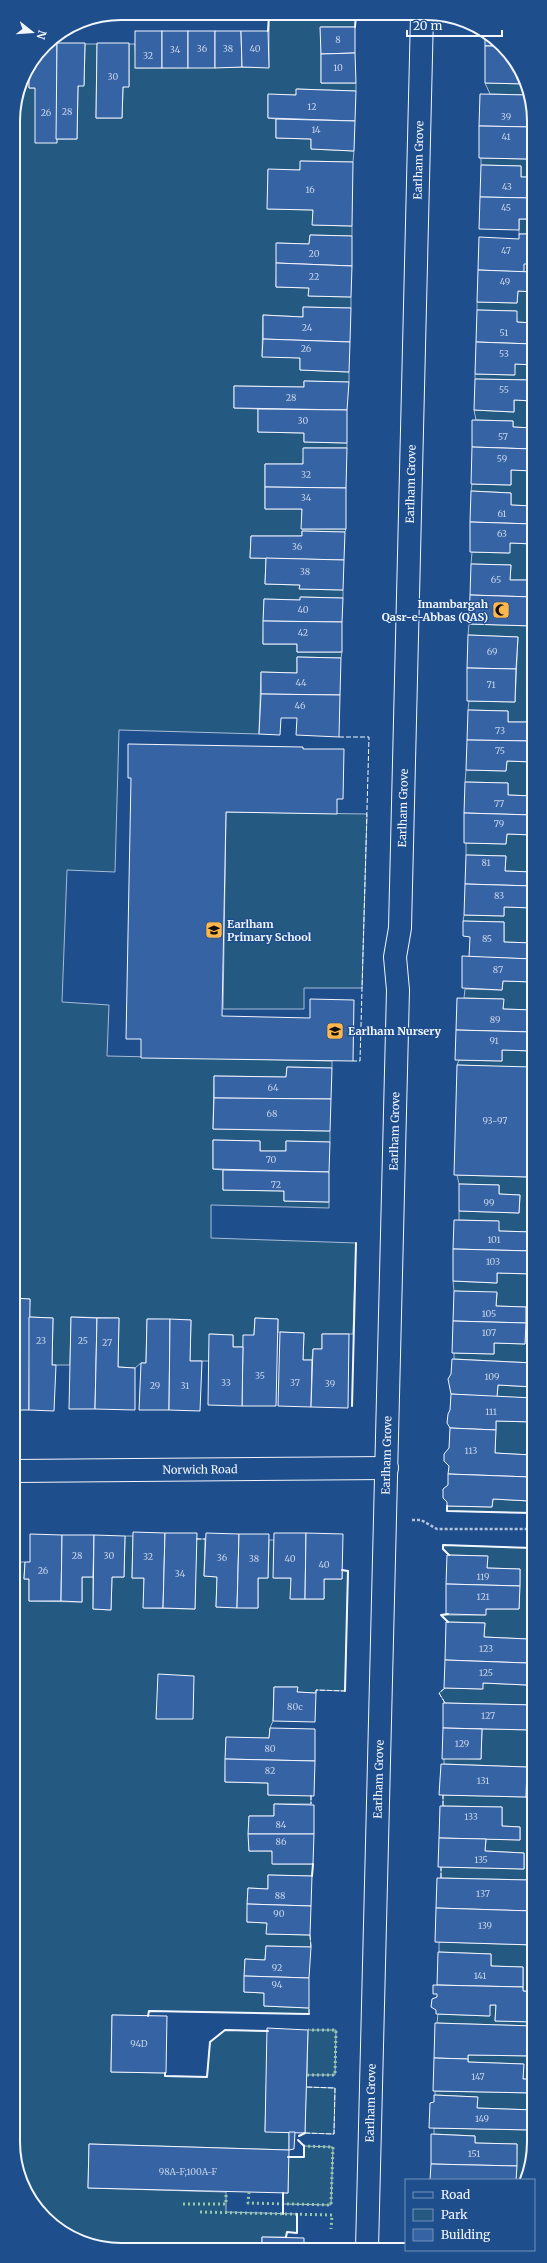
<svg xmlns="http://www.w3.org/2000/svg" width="547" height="2263" viewBox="0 0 547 2263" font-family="Merriweather,serif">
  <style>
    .green { fill: #245a82; stroke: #a8bbd7 }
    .building { fill: #3563a3; stroke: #f2f6ff }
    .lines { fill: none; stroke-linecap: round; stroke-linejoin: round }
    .minor-casing { stroke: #f2f6ff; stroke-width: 24 }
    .path { stroke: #b3c4dc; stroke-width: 2.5; stroke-dasharray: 3 2; stroke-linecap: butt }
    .minor { stroke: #1f4e8c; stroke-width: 22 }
    .hedge { stroke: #97c8a6; stroke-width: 3; stroke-dasharray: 2 3; stroke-linecap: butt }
    .fence { stroke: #f2f6ff; stroke-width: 1; stroke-dasharray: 5 2; stroke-linecap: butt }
    .wall { stroke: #f2f6ff; stroke-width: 2 }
    .labels { text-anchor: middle; stroke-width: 3; stroke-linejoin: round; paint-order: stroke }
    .number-label { font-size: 9px; fill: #c3d1e8 }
    .street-label { font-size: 11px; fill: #f2f6ff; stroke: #1f4e8c }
    .poi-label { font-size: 11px; font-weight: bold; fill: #f2f6ff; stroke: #1f4e8c; text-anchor: start }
    .rim { fill: none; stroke: #f2f6ff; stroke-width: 2 }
  </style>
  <rect width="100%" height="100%" fill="#1f4e8c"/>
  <!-- green -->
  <g class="green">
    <polygon points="269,14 356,15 355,27 321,27 321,83 356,83 356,91 297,89 296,95 268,95 268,118 276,119 276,138 311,139 311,149 354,151 353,162 301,161 300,170 268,170 268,209 313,210 313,225 352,226 352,236 310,235 309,244 277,243 276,287 309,288 309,296 351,297 351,308 303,307 303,317 263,315 262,356 300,358 300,370 349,372 349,382 304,381 304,387 234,386 234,408 258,409 258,432 304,433 304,442 347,443 347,448 304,448 303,464 265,464 265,509 302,509 302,529 346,529 345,532 302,531 302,536 251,536 250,558 266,558 265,584 300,585 300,589 343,590 343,598 301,597 300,600 264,599 263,644 297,644 297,652 342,652 341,658 297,657 297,673 261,672 259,734 119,730 115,872 67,870 62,1002 109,1005 107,1056 332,1061 332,1068 287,1067 286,1077 214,1076 213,1129 330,1131 330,1142 286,1141 286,1151 260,1151 260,1141 213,1140 213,1169 223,1170 223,1190 284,1191 284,1201 329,1202 329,1208 211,1205 211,1238 356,1243 353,1334 322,1334 322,1349 313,1349 312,1360 303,1360 304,1333 278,1332 278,1319 255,1318 254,1335 243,1347 233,1347 233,1335 210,1334 209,1361 190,1361 191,1320 147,1319 146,1363 141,1363 135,1368 118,1367 119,1318 71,1317 70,1365 52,1365 53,1318 29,1317 30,1299 14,1298 13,115 21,80 29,68 29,88 35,88 56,139 77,139 78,86 84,85 85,44 97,44 96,118 122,118 123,87 129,86 129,44 135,44 136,68 269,67"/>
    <polygon points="485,83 526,84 533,107 529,107 528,95 490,94"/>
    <polygon points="528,147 533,147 533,177 521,177 521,166 481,165 481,158 527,159"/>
    <rect x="519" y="219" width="14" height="15"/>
    <polygon points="518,291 533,292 533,323 517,322 516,311 477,310 477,302 517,303"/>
    <polygon points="515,364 533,365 533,380 475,379 475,374 514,375"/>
    <polygon points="514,400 533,401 533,428 513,427 513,421 476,420 474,410 514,412"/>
    <polygon points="511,470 533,471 533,506 511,505 511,493 471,491 472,484 511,485"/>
    <polygon points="510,543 533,544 533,580 510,580 511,565 471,564 472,552 509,553"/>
    <polygon points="469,624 533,626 533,722 508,722 508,711 468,710 469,701 515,702 518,637 468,635"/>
    <polygon points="507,761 533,762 533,796 508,795 508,783 465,782 466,770 506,771"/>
    <polygon points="226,812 367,814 362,988 304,988 304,1009 223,1009"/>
    <polygon points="507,834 533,835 533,872 505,871 506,856 466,855 466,843 506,844"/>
    <polygon points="504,907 533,908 533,943 504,942 504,922 463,921 464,915 504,916"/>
    <polygon points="503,981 533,982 533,1010 503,1009 503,999 464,998 465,989 502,990"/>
    <polygon points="502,1050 533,1051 533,1068 457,1065 459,1060 502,1061"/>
    <polygon points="529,1158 533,1158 533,1232 499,1231 498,1221 459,1220 459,1211 519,1213 520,1195 499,1194 499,1185 459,1184 457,1175 529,1177"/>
    <polygon points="497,1273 533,1274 533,1363 454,1359 454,1353 494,1354 494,1343 525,1344 526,1307 496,1306 497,1293 454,1291 453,1281 497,1283"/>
    <polygon points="498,1385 534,1387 534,1398 497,1397"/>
    <polygon points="496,1421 534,1422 534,1513 447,1511 447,1506 492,1507 493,1499 529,1501 531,1455 495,1453"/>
    <polygon points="125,1536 133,1536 132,1578 144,1578 144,1608 195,1609 196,1539 205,1539 204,1576 217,1577 216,1607 258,1608 258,1578 268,1578 269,1540 274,1540 274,1578 291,1578 291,1599 324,1599 324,1579 342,1579 342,1570 348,1571 345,1691 316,1690 316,1693 297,1692 297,1687 274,1687 273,1721 270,1728 269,1738 226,1738 225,1782 268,1783 268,1795 311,1795 311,1804 274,1804 274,1816 249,1816 249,1851 272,1851 273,1864 313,1864 312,1876 268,1875 268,1889 248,1888 247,1922 267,1923 267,1934 310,1935 311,1947 266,1946 265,1960 245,1959 244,1992 264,1993 264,2006 309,2008 309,2014 149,2011 148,2016 112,2015 111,2072 165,2073 165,2076 207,2077 210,2042 225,2030 268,2031 265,2131 289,2132 289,2150 89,2144 88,2188 226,2192 226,2212 297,2214 297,2233 287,2232 286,2237 262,2237 262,2248 100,2248 45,2218 24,2189 14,2156 14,1615 18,1615 19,1562 25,1562 24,1579 29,1579 29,1601 82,1602 82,1577 93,1577 93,1609 111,1610 112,1577 124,1577"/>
    <polygon points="443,1545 534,1548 534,1705 445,1703 439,1693 445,1688 482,1689 483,1683 527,1685 528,1639 484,1637 485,1623 448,1622 441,1615 485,1615 486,1609 519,1609 520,1569 487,1568 487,1556 449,1555 443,1549"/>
    <polygon points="482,1729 534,1730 534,1911 529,1911 530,1880 441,1878 441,1867 524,1869 524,1853 485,1851 486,1839 520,1840 520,1827 502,1826 502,1807 443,1806 443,1795 526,1797 526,1767 444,1764 444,1758 481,1759"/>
    <polygon points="439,1942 534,1945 534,1992 523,1991 523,1967 491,1966 491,1954 439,1952"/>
    <polygon points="490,2005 496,2005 495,2021 534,2022 534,2026 437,2023 438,2014 489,2016"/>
    <polygon points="308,2030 336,2030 335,2075 307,2075"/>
    <polygon points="468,2055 534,2056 533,2079 523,2079 523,2064 468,2062"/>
    <polygon points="306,2087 335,2088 334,2134 305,2133"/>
    <polygon points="435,2091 534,2093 534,2110 477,2108 477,2097 435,2095"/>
    <polygon points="534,2110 534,2148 526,2180 516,2180 517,2144 475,2143 475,2136 434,2134 434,2128 533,2130"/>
    <polygon points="304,2146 333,2147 331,2205 283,2204 283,2193 288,2193 288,2157 304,2157"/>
  </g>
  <!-- building -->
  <g class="building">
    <polygon points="320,27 355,27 355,53 321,54"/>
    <rect x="135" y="31" width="27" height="37"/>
    <rect x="162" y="31" width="26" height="37"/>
    <rect x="188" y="31" width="27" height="37"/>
    <polygon points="215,31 241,31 242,67 215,68"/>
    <polygon points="241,31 268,31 269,68 242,67"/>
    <polygon points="485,36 502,45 503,46 485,46"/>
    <polygon points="48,43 57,43 57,143 35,143 35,88 29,88 29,68"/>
    <polygon points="57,43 85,43 84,86 78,86 77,139 56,139"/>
    <polygon points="97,43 129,43 129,87 123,87 122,118 96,118"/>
    <polygon points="485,46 503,46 523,74 526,84 485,83"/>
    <polygon points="355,53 356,83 321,83 321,54"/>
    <polygon points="296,89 356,91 355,121 268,118 268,94 296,95"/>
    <polygon points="480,94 529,95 529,107 533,107 533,127 479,126"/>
    <polygon points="276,119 355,121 354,151 311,149 311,139 276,138"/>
    <polygon points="479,126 533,127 533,147 528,147 527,159 479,158"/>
    <polygon points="300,161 353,162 352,226 312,225 313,210 267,209 268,169 300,170"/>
    <polygon points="481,165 521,166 521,177 533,177 533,198 480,197"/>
    <polygon points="480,197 533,198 533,219 519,219 519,230 479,229"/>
    <polygon points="519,234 533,234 533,264 524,264 524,272 478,270 479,237 519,239"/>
    <polygon points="310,235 352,236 352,266 276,263 276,243 309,244"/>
    <polygon points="276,263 352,266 351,297 308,296 309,288 276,287"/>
    <polygon points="478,270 533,272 533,292 518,291 517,303 477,302"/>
    <polygon points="303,307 351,308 350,342 263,339 263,315 303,317"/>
    <polygon points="477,310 517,311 517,322 533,323 533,344 476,342"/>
    <polygon points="263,339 350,342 349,372 300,370 300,358 262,357"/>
    <polygon points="476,342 533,344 533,365 515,364 515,375 475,374"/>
    <polygon points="475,379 533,380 533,401 514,400 514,412 474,410"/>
    <polygon points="304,381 349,382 347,410 234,408 234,386 304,387"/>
    <polygon points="258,409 347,410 347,443 304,442 304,433 258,432"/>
    <polygon points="472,420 513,421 513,427 533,428 533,449 472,447"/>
    <polygon points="472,447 533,449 533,471 511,470 511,485 471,484"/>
    <polygon points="303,448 347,448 346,488 265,487 265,464 303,464"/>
    <polygon points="265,487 346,488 346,529 301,529 302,509 265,509"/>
    <polygon points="471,491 511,493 511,505 533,506 533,524 470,522"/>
    <polygon points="470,522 533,524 533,544 510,543 510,553 470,552"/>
    <polygon points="302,531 345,532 344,560 250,558 251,536 302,536"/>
    <polygon points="266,558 344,560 343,590 299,589 300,585 265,584"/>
    <polygon points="471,564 511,565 510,580 533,580 533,597 470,595"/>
    <polygon points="470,595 533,597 533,626 469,624"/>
    <polygon points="300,597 343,598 342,622 263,621 264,599 300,600"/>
    <polygon points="263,621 342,622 342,652 297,652 297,644 263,644"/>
    <polygon points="468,635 518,637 516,669 467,668"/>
    <polygon points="297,657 341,658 340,695 261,694 261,672 297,673"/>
    <polygon points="467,668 516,669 515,702 467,701"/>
    <polygon points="261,694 340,695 339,737 296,735 297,718 281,718 280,735 259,734"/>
    <polygon points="468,710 508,711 508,722 533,722 533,741 467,740"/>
    <polygon points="467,740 533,741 533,762 507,761 506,771 466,770"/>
    <polygon points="128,744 303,747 303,749 344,749 343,799 337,799 337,814 226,812 222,1016 310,1018 310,999 354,1000 353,1061 141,1058 141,1039 126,1039 131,778 128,778"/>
    <polygon points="465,782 508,783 508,795 533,796 533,815 464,813"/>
    <polygon points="464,813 533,815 533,835 507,834 506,844 464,843"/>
    <polygon points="466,855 506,856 505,871 533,872 533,886 465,884"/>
    <polygon points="465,884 533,886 533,908 504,907 504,916 464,915"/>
    <polygon points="463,921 504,922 504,942 533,943 533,959 469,957 470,937 463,936"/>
    <polygon points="462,956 533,959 533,982 503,981 502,990 462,988"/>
    <polygon points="457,998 504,999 503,1009 533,1010 533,1032 456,1030"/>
    <polygon points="456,1030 533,1032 533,1051 502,1050 502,1061 455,1060"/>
    <polygon points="457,1065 532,1067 533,1158 529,1158 529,1177 454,1175"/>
    <polygon points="287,1067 332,1068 331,1099 214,1098 214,1076 286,1077"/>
    <polygon points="214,1098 331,1099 330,1131 213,1129"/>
    <polygon points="213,1140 260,1141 260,1151 286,1151 286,1141 330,1142 329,1172 213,1169"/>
    <polygon points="223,1170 329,1172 329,1202 284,1201 284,1191 223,1190"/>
    <polygon points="459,1184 499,1185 499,1194 520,1195 519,1213 459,1211"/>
    <polygon points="454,1220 499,1221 499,1231 533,1232 533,1251 453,1249"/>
    <polygon points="453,1249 533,1251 533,1274 497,1273 497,1283 453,1281"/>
    <polygon points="454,1291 497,1292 496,1306 526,1307 526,1323 453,1321"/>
    <polygon points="14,1298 30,1299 29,1410 14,1410"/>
    <polygon points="29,1317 53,1318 52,1365 56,1365 54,1411 29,1410"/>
    <polygon points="71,1317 97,1318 95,1409 69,1409"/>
    <polygon points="97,1318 119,1318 118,1367 135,1368 135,1410 95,1409"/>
    <polygon points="255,1318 278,1319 276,1406 242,1406 243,1335 254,1335"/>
    <polygon points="147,1319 170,1319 169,1410 139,1410 141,1363 146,1363"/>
    <polygon points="170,1319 191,1320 190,1361 202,1361 200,1411 169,1410"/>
    <polygon points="453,1321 526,1323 525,1344 494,1343 494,1354 452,1353"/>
    <polygon points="280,1332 304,1333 303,1360 312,1360 311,1407 278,1406"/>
    <polygon points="209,1334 233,1335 233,1347 243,1347 242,1406 208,1405"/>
    <polygon points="322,1334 349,1334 348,1408 311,1407 313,1349 322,1349"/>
    <polygon points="452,1359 533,1363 534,1387 498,1385 497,1397 451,1394 448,1379 451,1374"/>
    <polygon points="451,1394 534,1398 534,1422 496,1421 496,1430 450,1428 447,1423 448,1414 450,1410"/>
    <polygon points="450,1428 496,1430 495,1453 531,1455 530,1477 448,1474 449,1466 444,1461 444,1454 449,1448"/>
    <polygon points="448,1474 530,1477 529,1501 493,1499 492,1507 447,1506 447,1502 443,1498 443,1489 448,1485"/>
    <polygon points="133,1532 165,1533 163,1608 143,1608 144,1578 132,1578"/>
    <polygon points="165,1533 197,1533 195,1609 163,1608"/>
    <polygon points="206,1533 239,1534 237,1608 216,1607 217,1577 204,1576"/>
    <polygon points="274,1533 306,1533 305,1599 290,1599 291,1578 273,1578"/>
    <polygon points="306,1533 343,1534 342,1579 324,1579 324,1599 305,1599"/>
    <polygon points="30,1534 62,1535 61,1601 29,1601 29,1579 24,1579 25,1562 30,1562"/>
    <polygon points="239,1534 269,1534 268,1578 258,1578 258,1608 237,1608"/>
    <polygon points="62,1535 94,1535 93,1577 82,1577 82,1602 61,1601"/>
    <polygon points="94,1535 125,1536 124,1577 112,1577 111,1610 93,1609"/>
    <polygon points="14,1541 19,1541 18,1615 14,1615"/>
    <polygon points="447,1555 488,1556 487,1568 520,1569 520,1586 446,1584"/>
    <polygon points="446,1584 520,1586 519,1609 486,1609 486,1615 446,1614"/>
    <polygon points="446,1622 485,1623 484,1637 528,1639 527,1663 445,1660"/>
    <polygon points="445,1660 527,1663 527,1685 483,1683 483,1689 444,1688"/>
    <polygon points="158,1674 194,1676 193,1719 156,1719"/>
    <polygon points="274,1687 298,1687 297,1692 316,1693 315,1722 273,1721"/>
    <polygon points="443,1703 534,1705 534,1730 443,1728"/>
    <polygon points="270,1728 315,1729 315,1761 225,1759 226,1737 269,1738"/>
    <polygon points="443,1728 482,1729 481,1759 442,1759"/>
    <polygon points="225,1759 315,1761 314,1796 268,1795 268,1783 225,1782"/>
    <polygon points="441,1764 527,1767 526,1797 439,1795"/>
    <polygon points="274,1804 314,1805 314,1834 248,1834 249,1816 274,1816"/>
    <polygon points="440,1806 502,1807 502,1826 520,1827 520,1840 439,1838"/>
    <polygon points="248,1834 314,1834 313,1864 272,1864 272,1851 249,1851"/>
    <polygon points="439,1838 486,1839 485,1851 524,1853 524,1869 438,1867"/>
    <polygon points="268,1875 312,1876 311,1906 247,1904 248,1888 268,1889"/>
    <polygon points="437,1878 530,1880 529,1911 436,1908"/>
    <polygon points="247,1904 311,1906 310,1935 266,1934 267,1923 247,1922"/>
    <polygon points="436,1908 534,1911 534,1945 435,1942"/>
    <polygon points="266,1946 311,1947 309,1978 244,1976 245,1959 265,1960"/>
    <polygon points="438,1952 491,1954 491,1966 523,1967 523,1987 437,1985"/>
    <polygon points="244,1976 309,1978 309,2008 264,2006 264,1993 244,1992"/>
    <polygon points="433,1985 523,1987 523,1991 534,1992 534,2022 495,2021 496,2005 490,2005 490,2016 436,2014 436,2010 431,2007 432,1999 437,1997 437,1994 433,1994"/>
    <polygon points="112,2015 167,2016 166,2073 111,2072"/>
    <polygon points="435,2023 534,2026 534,2056 468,2055 468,2059 434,2058"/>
    <polygon points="267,2028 308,2030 305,2133 265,2132"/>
    <polygon points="434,2058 468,2059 468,2062 524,2064 523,2079 533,2079 534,2075 534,2093 433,2091"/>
    <polygon points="434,2095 478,2097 477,2108 534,2110 533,2130 429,2128 430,2103 434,2102"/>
    <polygon points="289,2132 295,2132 294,2149 289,2150"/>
    <polygon points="431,2134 475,2136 475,2143 517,2144 517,2166 431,2164"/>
    <polygon points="89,2144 289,2150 288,2193 88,2188"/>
    <polygon points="431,2164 517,2166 516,2180 430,2180"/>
    <polygon points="262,2237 304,2238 304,2249 242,2248 262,2248"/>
  </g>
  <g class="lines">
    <defs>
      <g id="minor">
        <path id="s1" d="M14,1471L387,1468"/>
        <path id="s2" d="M367,2249L398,990L395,957L400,928L422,15"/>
      </g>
    </defs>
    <!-- minor casing -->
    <use href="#minor" class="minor-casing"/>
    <!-- path -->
    <polyline class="path" points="412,1520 421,1520 437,1529 534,1529"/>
    <!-- minor -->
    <use href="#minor" class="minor"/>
    <!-- hedge -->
    <g class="hedge">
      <polyline points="307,2075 335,2075 336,2030 308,2030"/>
      <polyline points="249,2192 248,2203 331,2205 333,2147 304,2146"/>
      <polyline points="183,2204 226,2204 226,2192"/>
      <polyline points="200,2212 332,2215 331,2229"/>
    </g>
    <!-- fence -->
    <g class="fence">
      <polyline points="339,737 369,737 360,1061 353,1061"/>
      <polyline points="196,1539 205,1539"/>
      <polyline points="316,1693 316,1690 345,1691"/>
      <polyline points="445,1703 439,1693 445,1688"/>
      <polyline points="311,1795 311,1804"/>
      <polyline points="443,1806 443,1795"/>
      <polyline points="441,1878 441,1867"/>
      <polyline points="310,1935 311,1947"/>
      <polyline points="309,2014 309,2008"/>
      <polyline points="305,2133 334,2134 335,2088 306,2087"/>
    </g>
    <!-- wall -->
    <g class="wall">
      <polyline points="355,27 356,15"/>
      <polyline points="268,31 269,14"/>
      <polyline points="352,1406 356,1243"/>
      <polyline points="447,1506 447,1511 534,1513"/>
      <polyline points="449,1555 443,1549 443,1545 534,1548"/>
      <polyline points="342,1570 348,1571 345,1691"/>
      <polyline points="448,1622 441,1615 448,1614"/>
      <polyline points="312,1876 313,1864"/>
      <polyline points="148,2016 149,2011 309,2014"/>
      <polyline points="165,2073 165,2076 207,2077 210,2042 225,2030 268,2031"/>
      <polyline points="299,2136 305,2133"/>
      <polyline points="288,2157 304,2157 304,2146 298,2140"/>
      <polyline points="283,2214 283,2193"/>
      <polyline points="286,2237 287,2232 297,2233 297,2214"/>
    </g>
  </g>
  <!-- icons -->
  <defs>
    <symbol id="mosque-square" viewBox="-11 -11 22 22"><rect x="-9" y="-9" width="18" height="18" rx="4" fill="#ffb74d" stroke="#1f4e8c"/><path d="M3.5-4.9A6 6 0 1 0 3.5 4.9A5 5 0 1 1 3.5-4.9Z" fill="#111"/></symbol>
    <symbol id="school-square" viewBox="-11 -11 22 22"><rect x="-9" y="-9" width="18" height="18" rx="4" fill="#ffb74d" stroke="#1f4e8c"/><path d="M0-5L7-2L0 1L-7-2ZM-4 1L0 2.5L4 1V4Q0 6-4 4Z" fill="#111"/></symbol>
  </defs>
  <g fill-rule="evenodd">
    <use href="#mosque-square" x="491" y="600" width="20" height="20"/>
    <use href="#school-square" x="204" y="920" width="20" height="20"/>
    <use href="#school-square" x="325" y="1021" width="20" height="20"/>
  </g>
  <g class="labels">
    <!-- number labels -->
    <g class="number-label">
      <text x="338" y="43">8</text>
      <text x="202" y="52">36</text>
      <text x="228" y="52">38</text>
      <text x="255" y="52">40</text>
      <text x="175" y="53">34</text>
      <text x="148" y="59">32</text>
      <text x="338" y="71">10</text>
      <text x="113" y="80">30</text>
      <text x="312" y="110">12</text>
      <text x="67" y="115">28</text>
      <text x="46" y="116">26</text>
      <text x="506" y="120">39</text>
      <text x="316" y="133">14</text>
      <text x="506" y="140">41</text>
      <text x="507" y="190">43</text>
      <text x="310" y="193">16</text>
      <text x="506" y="211">45</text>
      <text x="506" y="254">47</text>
      <text x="314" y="257">20</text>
      <text x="314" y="280">22</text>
      <text x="505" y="285">49</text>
      <text x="307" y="331">24</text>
      <text x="504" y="336">51</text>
      <text x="306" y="352">26</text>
      <text x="504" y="357">53</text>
      <text x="504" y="393">55</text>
      <text x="291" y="401">28</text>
      <text x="303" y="424">30</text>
      <text x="503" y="440">57</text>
      <text x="502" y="462">59</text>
      <text x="306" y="478">32</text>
      <text x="306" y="501">34</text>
      <text x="502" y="517">61</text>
      <text x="502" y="537">63</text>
      <text x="297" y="550">36</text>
      <text x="305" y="575">38</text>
      <text x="496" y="583">65</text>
      <text x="303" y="613">40</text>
      <text x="303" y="636">42</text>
      <text x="492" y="655">69</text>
      <text x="301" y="686">44</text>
      <text x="491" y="688">71</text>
      <text x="300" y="709">46</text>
      <text x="500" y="734">73</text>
      <text x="500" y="754">75</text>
      <text x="499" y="807">77</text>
      <text x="499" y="827">79</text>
      <text x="486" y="866">81</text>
      <text x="499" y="899">83</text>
      <text x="487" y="942">85</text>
      <text x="498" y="973">87</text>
      <text x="495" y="1023">89</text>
      <text x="494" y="1044">91</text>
      <text x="273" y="1091">64</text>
      <text x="272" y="1117">68</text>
      <text x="495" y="1124">93-97</text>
      <text x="271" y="1163">70</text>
      <text x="276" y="1188">72</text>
      <text x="489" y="1206">99</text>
      <text x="494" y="1243">101</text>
      <text x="493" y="1265">103</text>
      <text x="489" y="1317">105</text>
      <text x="489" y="1336">107</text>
      <text x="41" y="1344">23</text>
      <text x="83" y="1344">25</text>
      <text x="107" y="1346">27</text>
      <text x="260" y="1379">35</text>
      <text x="492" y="1380">109</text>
      <text x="226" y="1386">33</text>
      <text x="295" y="1386">37</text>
      <text x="330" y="1387">39</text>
      <text x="155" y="1389">29</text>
      <text x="185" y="1389">31</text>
      <text x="491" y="1415">111</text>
      <text x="471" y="1454">113</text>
      <text x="77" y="1559">28</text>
      <text x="109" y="1559">30</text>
      <text x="148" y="1560">32</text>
      <text x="222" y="1561">36</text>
      <text x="254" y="1562">38</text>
      <text x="290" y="1562">40</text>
      <text x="324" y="1568">40</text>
      <text x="43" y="1574">26</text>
      <text x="180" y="1577">34</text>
      <text x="483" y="1580">119</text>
      <text x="483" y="1600">121</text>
      <text x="486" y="1652">123</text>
      <text x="486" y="1676">125</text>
      <text x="295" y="1710">80c</text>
      <text x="488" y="1719">127</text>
      <text x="462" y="1747">129</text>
      <text x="270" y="1752">80</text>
      <text x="270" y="1774">82</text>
      <text x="483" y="1784">131</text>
      <text x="471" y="1820">133</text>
      <text x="281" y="1828">84</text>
      <text x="281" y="1845">86</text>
      <text x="481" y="1863">135</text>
      <text x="483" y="1897">137</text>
      <text x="280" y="1899">88</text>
      <text x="279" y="1917">90</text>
      <text x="485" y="1929">139</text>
      <text x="277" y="1971">92</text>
      <text x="480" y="1979">141</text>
      <text x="277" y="1988">94</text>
      <text x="139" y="2047">94D</text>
      <text x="478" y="2080">147</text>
      <text x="482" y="2122">149</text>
      <text x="474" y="2157">151</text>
      <text x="188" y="2175">98A-F;100A-F</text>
    </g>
    <!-- street labels -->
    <g class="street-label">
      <text dy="4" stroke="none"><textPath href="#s2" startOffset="2090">Earlham Grove</textPath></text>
      <text dy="4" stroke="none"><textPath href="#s2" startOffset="1766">Earlham Grove</textPath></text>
      <text dy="4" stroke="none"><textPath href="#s2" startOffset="1442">Earlham Grove</textPath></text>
      <text dy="4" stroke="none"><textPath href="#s2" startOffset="1118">Earlham Grove</textPath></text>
      <text dy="4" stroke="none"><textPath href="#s2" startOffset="794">Earlham Grove</textPath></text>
      <text dy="4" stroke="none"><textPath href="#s1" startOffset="186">Norwich Road</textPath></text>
      <text dy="4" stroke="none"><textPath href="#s2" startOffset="470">Earlham Grove</textPath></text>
      <text dy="4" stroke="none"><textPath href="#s2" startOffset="146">Earlham Grove</textPath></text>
    </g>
    <!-- poi labels -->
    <g class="poi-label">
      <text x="488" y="608" text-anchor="end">Imambargah<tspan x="488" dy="13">Qasr-e-Abbas (QAS)</tspan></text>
      <text x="227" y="928">Earlham<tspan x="227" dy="13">Primary School</tspan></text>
      <text x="348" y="1035">Earlham Nursery</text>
    </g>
  </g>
  <!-- crop -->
  <path d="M0 0H547V2263H0ZM121 20H426A101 101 0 0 1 527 121V2142A101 101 0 0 1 426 2243H121A101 101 0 0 1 20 2142V121A101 101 0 0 1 121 20Z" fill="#1f4e8c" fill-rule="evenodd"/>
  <path class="rim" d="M121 20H426A101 101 0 0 1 527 121V2142A101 101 0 0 1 426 2243H121A101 101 0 0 1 20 2142V121A101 101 0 0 1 121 20Z"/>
  <!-- legend -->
  <rect x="405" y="2179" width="130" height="72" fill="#1f4e8c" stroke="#7391ba"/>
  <rect x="413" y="2192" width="20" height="6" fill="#1f4e8c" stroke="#7391ba"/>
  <text x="441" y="2199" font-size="12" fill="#f2f6ff">Road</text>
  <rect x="413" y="2209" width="20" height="12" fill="#245a82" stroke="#7391ba"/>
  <text x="441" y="2219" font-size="12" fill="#f2f6ff">Park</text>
  <rect x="413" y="2229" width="20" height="12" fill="#3563a3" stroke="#7391ba"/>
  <text x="441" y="2239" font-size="12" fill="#f2f6ff">Building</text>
  <!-- north arrow -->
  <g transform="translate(32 32) rotate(107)" stroke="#1f4e8c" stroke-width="3" paint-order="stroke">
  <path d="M0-3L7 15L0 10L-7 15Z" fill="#f2f6ff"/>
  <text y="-6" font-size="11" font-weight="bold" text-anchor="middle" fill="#f2f6ff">N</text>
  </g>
  <!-- scale -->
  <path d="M407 30v6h95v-6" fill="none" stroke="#f2f6ff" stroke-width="2"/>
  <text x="413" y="30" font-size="12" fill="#f2f6ff" stroke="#1f4e8c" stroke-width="3" paint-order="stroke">20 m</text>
</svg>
